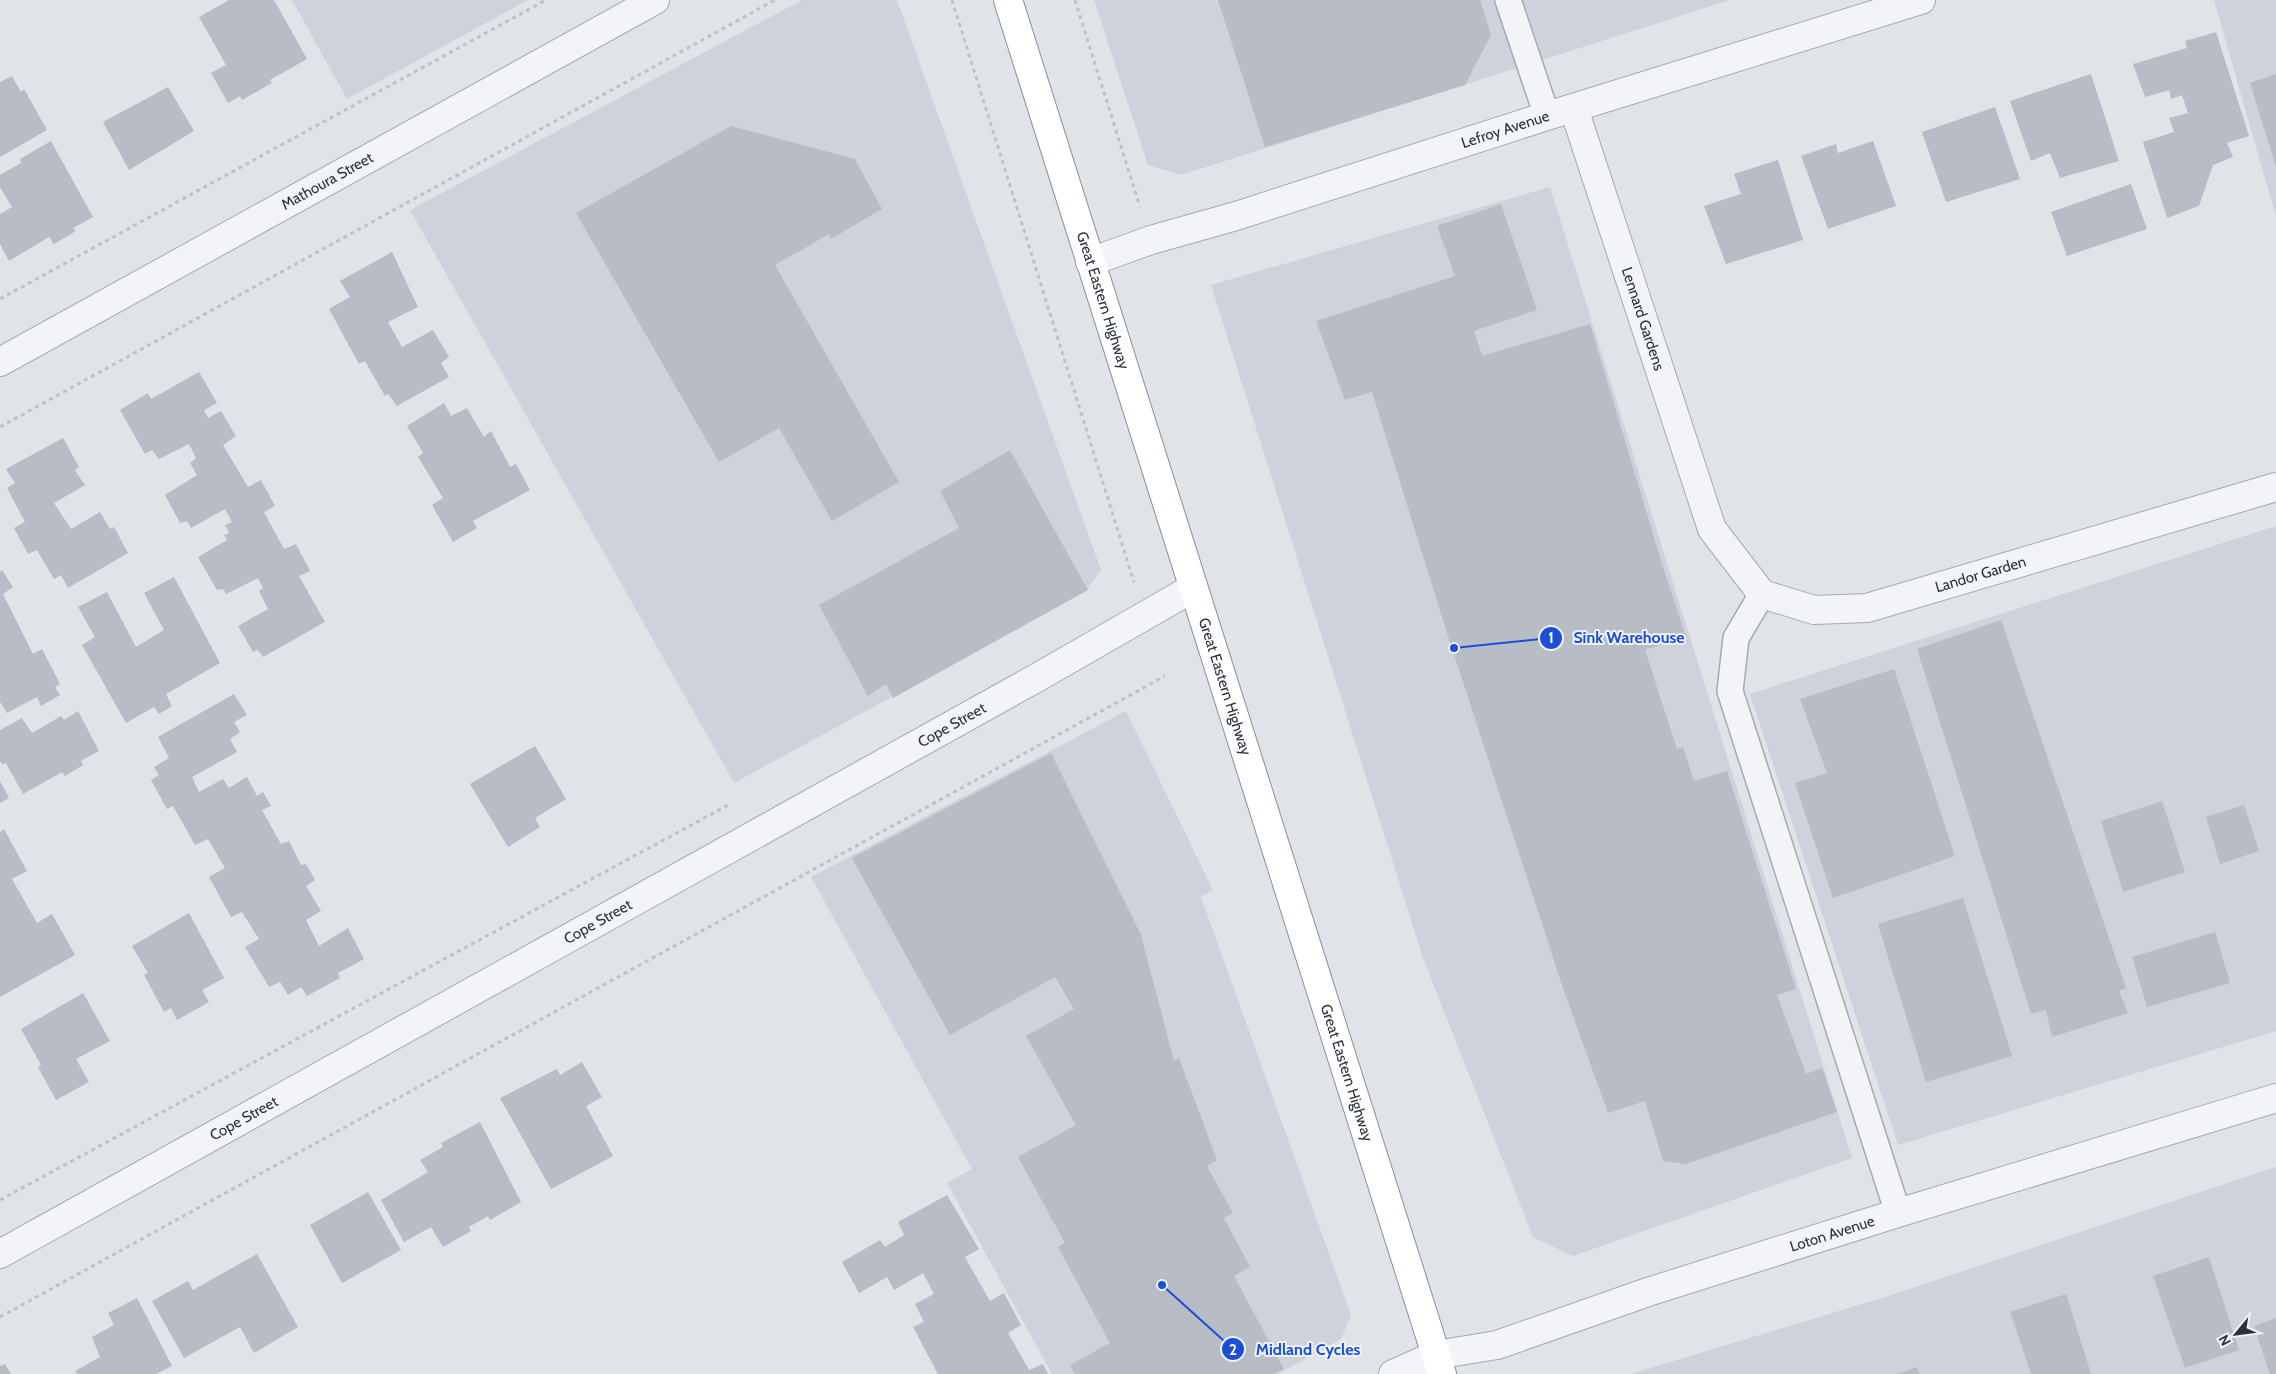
<svg xmlns="http://www.w3.org/2000/svg" width="2276" height="1374" viewBox="0 0 2276 1374" font-family="Cabin,sans-serif">
  <style>
    .built { fill: #ced2da }
    .building { fill: #b7bcc5 }
    .lines { fill: none; stroke-linecap: round; stroke-linejoin: round }
    .lane-casing { stroke: #a5aab2; stroke-width: 28 }
    .street-casing { stroke: #a5aab2; stroke-width: 30 }
    .highway-casing { stroke: #88909e; stroke-width: 30 }
    .path { stroke: #bec1c7; stroke-width: 3; stroke-dasharray: 4 4; stroke-linecap: butt }
    .lane { stroke: #f2f4f7; stroke-width: 25 }
    .street { stroke: #f2f4f7; stroke-width: 28 }
    .highway { stroke: #fff; stroke-width: 28 }
    .labels { text-anchor: middle; stroke-width: 4; stroke-linejoin: round; paint-order: stroke }
    .street-label { font-size: 15px; fill: #29313f; stroke: #eff2f6 }
    .leader { fill: none; stroke: #1d4ed8; stroke-width: 2 }
    .callout-dot { fill: #1d4ed8; stroke: #eff2f6; stroke-width: 2 }
    .mark-label { font-size: 15px; text-anchor: middle; font-weight: bold; fill: #fff }
    .callout-label { font-size: 16px; text-anchor: middle; font-weight: bold; fill: #1d4ed8; stroke: #eff2f6; stroke-width: 4; stroke-linejoin: round; paint-order: stroke }
  </style>
  <rect width="100%" height="100%" fill="#e0e3e8"/>
  <!-- built -->
  <g class="built">
    <polygon points="292,0 528,0 347,99"/>
    <polygon points="802,0 897,0 1101,570 1086,591 734,783 410,210"/>
    <polygon points="1094,0 1730,0 1181,175 1148,165"/>
    <polygon points="2214,0 2276,0 2276,216 2270,196"/>
    <polygon points="1550,187 1852,1158 1573,1256 1533,1237 1423,958 1211,285"/>
    <polygon points="2276,526 2276,1031 1898,1145 1750,694"/>
    <polygon points="1126,711 1213,890 1201,897 1351,1315 1341,1339 1278,1374 1052,1374 947,1183 972,1169 811,877"/>
    <polygon points="2276,1167 2276,1374 1631,1374 1898,1293"/>
  </g>
  <!-- building -->
  <g class="building">
    <polygon points="229,0 274,0 307,59 270,80 272,83 242,100 240,96 228,103 211,73 226,65 199,17"/>
    <polygon points="1218,0 1480,0 1491,35 1465,85 1265,147"/>
    <polygon points="2216,32 2249,136 2227,143 2233,157 2213,165 2199,206 2167,218 2143,142 2174,132 2169,118 2188,113 2182,95 2171,99 2169,90 2145,97 2133,64 2187,48 2185,41"/>
    <polygon points="2091,74 2119,161 2060,178 2050,153 2031,161 2010,101"/>
    <polygon points="2276,74 2276,167 2250,83"/>
    <polygon points="12,76 21,92 24,89 47,130 0,157 0,82"/>
    <polygon points="168,87 194,131 129,170 103,122"/>
    <polygon points="1995,107 2020,179 1946,202 1922,132"/>
    <polygon points="731,126 855,159 882,209 831,239 829,234 775,265 899,482 832,521 779,428 719,462 576,213"/>
    <polygon points="51,141 93,217 73,228 76,231 54,244 49,237 9,261 0,244 0,214 12,207 0,187 0,175 21,163 20,159"/>
    <polygon points="1873,141 1896,206 1828,229 1801,156 1836,144 1838,153"/>
    <polygon points="1778,160 1803,240 1726,264 1704,206 1741,194 1734,174"/>
    <polygon points="2131,184 2147,229 2067,256 2051,212"/>
    <polygon points="1501,204 1537,310 1474,331 1482,356 1590,324 1661,561 1686,636 1645,650 1677,749 1683,747 1694,781 1727,771 1796,989 1777,995 1806,1074 1822,1068 1837,1112 1686,1164 1663,1161 1645,1101 1608,1113 1564,991 1447,633 1372,392 1345,400 1316,321 1455,276 1437,226"/>
    <polygon points="392,252 418,307 388,322 402,347 433,330 449,357 441,363 449,377 397,406 388,394 385,396 365,361 359,364 329,309 350,297 340,281"/>
    <polygon points="199,372 217,403 204,410 208,418 221,411 236,436 223,445 248,487 261,480 275,506 264,512 284,549 296,544 310,571 299,576 325,622 263,657 258,650 253,652 238,626 268,609 259,591 263,588 258,578 226,594 223,589 217,590 198,557 227,540 224,535 229,533 225,525 232,522 225,509 191,528 187,521 180,523 165,495 197,475 190,463 196,458 189,444 159,459 152,450 145,454 120,410 148,393 151,399"/>
    <polygon points="444,403 451,416 467,408 484,437 491,431 510,467 516,464 530,490 473,521 477,528 453,542 432,505 443,498 418,457 423,453 407,426"/>
    <polygon points="63,438 79,467 75,470 85,485 54,503 71,529 100,512 110,529 114,527 128,553 68,588 61,575 54,579 37,550 28,554 14,528 25,522 7,488 15,483 6,469"/>
    <polygon points="1010,450 1088,590 893,698 886,684 868,696 819,605 959,528 940,491"/>
    <polygon points="2,570 13,587 3,594 33,654 42,649 60,684 55,687 60,695 41,706 37,697 7,713 0,702 0,572"/>
    <polygon points="174,577 220,663 166,694 172,706 159,714 154,707 126,723 82,645 95,637 78,607 107,592 136,647 164,630 144,593"/>
    <polygon points="2001,620 2126,988 2119,991 2128,1013 2052,1037 2046,1010 2031,1014 1917,649"/>
    <polygon points="1894,669 1955,856 1833,898 1795,783 1827,773 1800,699"/>
    <polygon points="234,694 247,715 234,722 240,732 230,739 237,752 192,777 199,792 223,779 229,788 247,777 257,796 263,792 271,806 262,810 281,844 289,841 301,865 306,864 315,880 306,886 321,911 306,920 319,946 348,928 364,959 338,973 340,978 307,996 301,987 288,995 280,982 269,987 245,947 259,939 242,912 231,917 209,877 225,868 208,839 195,845 173,806 167,809 151,780 159,775 154,767 169,758 158,737"/>
    <polygon points="78,711 99,751 81,761 83,765 65,776 62,772 23,794 6,763 2,764 0,761 0,730 22,718 32,733 61,716 64,720"/>
    <polygon points="535,746 566,799 535,818 540,827 508,847 470,784"/>
    <polygon points="1051,753 1141,935 1174,1061 1179,1058 1217,1160 1207,1166 1233,1213 1224,1218 1250,1267 1234,1276 1284,1369 1274,1374 1075,1374 1070,1365 1110,1343 1058,1247 1065,1243 1018,1157 1076,1125 1026,1036 1074,1009 1055,977 950,1035 852,858"/>
    <polygon points="0,781 9,798 0,803"/>
    <polygon points="2162,801 2185,872 2123,892 2101,821"/>
    <polygon points="2244,805 2259,851 2220,864 2206,817"/>
    <polygon points="4,829 27,871 12,879 37,923 52,914 75,955 0,997 0,832"/>
    <polygon points="1963,898 2012,1056 1926,1082 1878,924"/>
    <polygon points="189,913 224,978 202,990 209,1002 177,1020 171,1008 164,1012 144,975 148,973 132,946"/>
    <polygon points="2215,932 2230,983 2147,1007 2132,957"/>
    <polygon points="83,993 110,1041 76,1059 89,1082 56,1100 38,1067 41,1065 21,1029"/>
    <polygon points="582,1062 602,1097 586,1106 613,1156 551,1189 500,1098 557,1069 560,1075"/>
    <polygon points="480,1122 521,1202 490,1220 488,1216 469,1227 471,1231 443,1247 431,1227 404,1242 381,1200 428,1172 420,1160 443,1147 441,1143"/>
    <polygon points="368,1192 401,1250 342,1283 310,1225"/>
    <polygon points="947,1195 979,1249 965,1257 990,1301 1004,1293 1021,1325 1008,1333 1029,1370 1043,1364 1048,1374 938,1374 913,1327 924,1322 915,1304 934,1294 923,1273 894,1290 887,1277 859,1293 842,1262 880,1240 885,1247 904,1235 898,1222"/>
    <polygon points="257,1254 298,1327 254,1353 240,1327 184,1358 152,1301 188,1281 193,1290"/>
    <polygon points="2209,1257 2239,1350 2185,1368 2153,1276"/>
    <polygon points="2066,1294 2091,1374 2031,1374 2010,1312"/>
    <polygon points="137,1298 172,1366 156,1374 77,1374 75,1371 100,1357 92,1337 114,1325 108,1313"/>
    <polygon points="2276,1318 2276,1374 2270,1374 2254,1326"/>
    <polygon points="5,1364 11,1374 0,1374 0,1366"/>
    <polygon points="1917,1367 1920,1374 1898,1374"/>
  </g>
  <g class="lines">
    <defs>
      <g id="lane">
        <polyline points="1508,0 1547,116"/>
        <polyline points="1762,594 1736,638 1730,691 1898,1213"/>
      </g>
      <g id="street">
        <path id="s1" d="M1574,109L1712,529L1762,594L1814,610L1867,608L2276,487"/>
        <path id="s2" d="M1090,262L1151,240L1236,216L1547,116L1921,0"/>
        <path id="s3" d="M0,362L655,0"/>
        <path id="s4" d="M0,1254L1040,676L1193,588"/>
        <path id="s5" d="M1393,1374L1436,1355L1497,1345L1648,1292L1898,1213L2276,1098"/>
      </g>
      <g id="highway">
        <path id="s6" d="M1008,0L1442,1374"/>
      </g>
    </defs>
    <!-- lane casing -->
    <use href="#lane" class="lane-casing"/>
    <!-- street casing -->
    <use href="#street" class="street-casing"/>
    <!-- highway casing -->
    <use href="#highway" class="highway-casing"/>
    <!-- path -->
    <g class="path">
      <polyline points="952,0 1134,582"/>
      <polyline points="1075,0 1140,207"/>
      <polyline points="0,299 546,0"/>
      <polyline points="0,427 775,0"/>
      <polyline points="0,1200 730,804"/>
      <polyline points="0,1317 1165,676"/>
    </g>
    <!-- lane -->
    <use href="#lane" class="lane"/>
    <!-- street -->
    <use href="#street" class="street"/>
    <!-- highway -->
    <use href="#highway" class="highway"/>
  </g>
  <g class="labels">
    <!-- street labels -->
    <g class="street-label">
      <text dy="5" stroke="none"><textPath href="#s2" startOffset="436">Lefroy Avenue</textPath></text>
      <text dy="5" stroke="none"><textPath href="#s3" startOffset="374">Mathoura Street</textPath></text>
      <text dy="5" stroke="none"><textPath href="#s6" startOffset="315">Great Eastern Highway</textPath></text>
      <text dy="5" stroke="none"><textPath href="#s1" startOffset="221">Lennard Gardens</textPath></text>
      <text dy="5" stroke="none"><textPath href="#s1" startOffset="750">Landor Garden</textPath></text>
      <text dy="5" stroke="none"><textPath href="#s6" startOffset="720">Great Eastern Highway</textPath></text>
      <text dy="5" stroke="none"><textPath href="#s4" startOffset="1089">Cope Street</textPath></text>
      <text dy="5" stroke="none"><textPath href="#s4" startOffset="684">Cope Street</textPath></text>
      <text dy="5" stroke="none"><textPath href="#s6" startOffset="1125">Great Eastern Highway</textPath></text>
      <text dy="5" stroke="none"><textPath href="#s4" startOffset="279">Cope Street</textPath></text>
      <text dy="5" stroke="none"><textPath href="#s5" startOffset="462">Loton Avenue</textPath></text>
    </g>
  </g>
  <!-- callouts -->
  <path class="leader" d="M1454 648L1551 638M1162 1285L1233 1349"/>
  <g class="callout-dot">
    <circle cx="1454" cy="648" r="5"/>
    <circle cx="1162" cy="1285" r="5"/>
    <circle cx="1551" cy="638" r="12"/>
    <circle cx="1233" cy="1349" r="12"/>
  </g>
  <g class="mark-label">
    <text x="1551" y="643">1</text>
    <text x="1233" y="1355">2</text>
  </g>
  <g class="callout-label">
    <text x="1629" y="643">Sink Warehouse</text>
    <text x="1308" y="1355">Midland Cycles</text>
  </g>
  <!-- north arrow -->
  <g transform="translate(2236 1334) rotate(241)" stroke="#eff2f6" stroke-width="4" paint-order="stroke">
  <path d="M0-4L9 19L0 12L-9 19Z" fill="#29313f"/>
  <text y="-8" font-size="14" font-weight="bold" text-anchor="middle" fill="#29313f">N</text>
  </g>
</svg>
